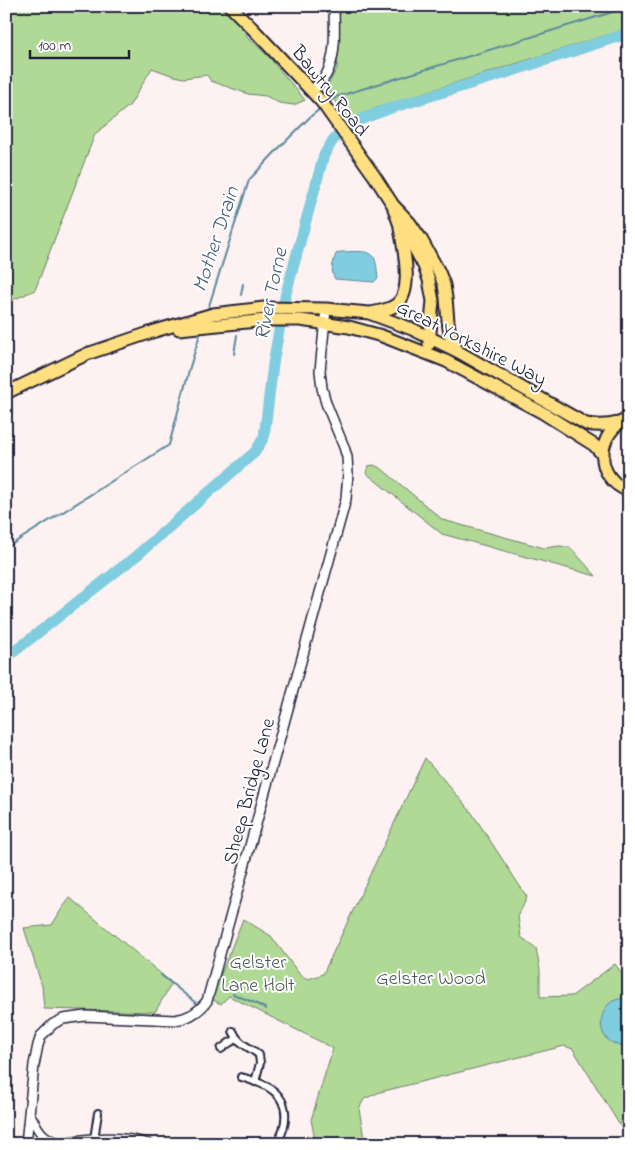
<svg xmlns="http://www.w3.org/2000/svg" width="635" height="1150" viewBox="0 0 635 1150" font-family="'Indie Flower',sans-serif">
  <style>
    .green { fill: #b0d996; stroke: #697e68 }
    .water { fill: #80cddf; stroke: #5a899d }
    .lines { fill: none; stroke-linecap: round; stroke-linejoin: round }
    .stream { stroke: #5a899d; stroke-width: 2 }
    .river { stroke: #80cddf; stroke-width: 11 }
    .street-casing { stroke: #22223b; stroke-width: 10 }
    .secondary-casing { stroke: #22223b; stroke-width: 12 }
    .highway-casing { stroke: #22223b; stroke-width: 15 }
    .street { stroke: #fff; stroke-width: 6 }
    .secondary { stroke: #fff; stroke-width: 9 }
    .highway { stroke: #ffdf80; stroke-width: 11 }
    .labels { text-anchor: middle; stroke-width: 4; stroke-linejoin: round; paint-order: stroke }
    .street-label { font-size: 20px; fill: #22223b; stroke: #fff }
    .park-label { font-size: 20px; fill: #4d5956; stroke: #fff }
    .water-label { font-size: 21px; font-style: italic; fill: #435e74; stroke: #fff }
  </style>
  <rect width="100%" height="100%" fill="#fdf1f1"/>
  <filter id="ink" filterUnits="userSpaceOnUse"><feTurbulence type="fractalNoise" baseFrequency=".02" numOctaves="2"/><feDisplacementMap in="SourceGraphic" scale="10" xChannelSelector="R" yChannelSelector="G"/><feConvolveMatrix kernelMatrix="1 2 1 2 8 2 1 2 1" color-interpolation-filters="sRGB"/></filter>
  <g filter="url(#ink)">
    <!-- green -->
    <g class="green">
      <polygon points="6,6 221,6 244,30 249,40 252,41 268,56 305,100 294,105 279,103 266,96 248,94 211,81 207,75 183,78 171,75 152,68 130,105 95,134 35,290 6,303"/>
      <polygon points="340,6 629,6 629,28 376,108 349,121 326,88 337,69"/>
      <polygon points="374,465 382,469 443,520 544,548 559,546 570,547 596,576 442,534 366,473 368,466"/>
      <polygon points="425,758 472,813 527,897 518,917 521,937 536,948 540,970 540,997 572,996 615,964 629,983 629,1009 628,1007 602,1017 622,1029 627,1026 629,1028 629,1126 622,1129 573,1049 564,1046 380,1092 364,1099 359,1109 365,1144 316,1144 311,1120 333,1048 229,996 221,1004 211,999 243,919 271,936 300,975 308,979 323,974"/>
      <polygon points="70,898 172,983 155,1012 44,1009 42,986 24,928 52,925 61,910"/>
    </g>
    <!-- water -->
    <g class="water">
      <path d="M341,252C349,252 370,249 374,257C377,263 377,272 378,278L374,282L335,279C330,271 333,263 336,254Z"/>
      <path d="M628,997L629,1028L627,1026L622,1029L628,1046C622,1047 612,1044 607,1039C597,1029 601,1007 613,1001C617,999 624,998 628,997Z"/>
    </g>
    <g class="lines">
      <!-- stream -->
      <g class="stream">
        <polyline points="327,104 336,97 629,7"/>
        <polyline points="241,295 243,284"/>
        <polyline points="207,312 249,180 280,147 310,117 321,108"/>
        <polyline points="234,354 237,335"/>
        <polyline points="6,548 169,445 190,367 201,331"/>
        <polyline points="161,975 196,1003"/>
        <polyline points="233,994 255,1003 266,1009"/>
      </g>
      <!-- river -->
      <polyline class="river" points="6,658 136,556 255,452 264,437 273,364 285,297 324,155 333,140 354,122 391,108 503,74 629,33"/>
      <defs>
        <g id="street">
          <path d="M233,1031C238,1044 250,1047 259,1055L260,1063L255,1082"/>
          <polyline points="221,1049 229,1043 237,1039"/>
          <path d="M241,1077C251,1080 263,1083 271,1089C291,1103 287,1125 277,1144"/>
          <polyline points="94,1139 98,1113"/>
        </g>
        <g id="secondary">
          <path d="M312,91C317,85 324,80 327,73C337,54 334,27 334,6"/>
          <path d="M30,1115C38,1129 41,1138 59,1143"/>
          <path d="M26,1144L34,1065L38,1045L41,1036L53,1024L63,1019L85,1016L175,1020C189,1018 199,1012 207,1001L346,499L348,473L347,457L344,447L326,403L322,388L320,371L326,309"/>
          <path d="M54,1144C84,1139 119,1134 148,1144"/>
        </g>
        <g id="highway">
          <polyline points="230,6 252,28 321,101 375,177 393,205 410,223 421,239 439,272 444,285 446,298 448,321 450,335 457,351"/>
          <polyline points="394,209 399,223 411,242 424,266 429,280 433,301 429,344"/>
          <path d="M371,313C380,311 390,310 397,304C414,290 403,247 400,228"/>
          <polyline points="179,329 266,320 300,320 349,327 382,336 446,361 543,413 594,445 603,455"/>
          <path d="M6,393L87,354L155,331L213,314L264,308L326,309L369,313L412,329L457,351L586,424C598,426 607,426 618,423"/>
          <path d="M629,418C595,432 593,478 629,491"/>
        </g>
      </defs>
      <!-- street casing -->
      <use href="#street" class="street-casing"/>
      <!-- secondary casing -->
      <use href="#secondary" class="secondary-casing"/>
      <!-- highway casing -->
      <use href="#highway" class="highway-casing"/>
      <!-- street -->
      <use href="#street" class="street"/>
      <!-- secondary -->
      <use href="#secondary" class="secondary"/>
      <!-- highway -->
      <use href="#highway" class="highway"/>
    </g>
  </g>
  <g class="labels">
    <!-- street labels -->
    <g class="street-label">
      <text transform="translate(331 90) rotate(51)" y="7">Bawtry Road</text>
      <text transform="translate(472 342) rotate(27)" y="7">Great Yorkshire Way</text>
      <text transform="translate(248 791) rotate(-75)" y="7">Sheep Bridge Lane</text>
    </g>
    <!-- park labels -->
    <g class="park-label">
      <text x="258" y="968">Gelster<tspan x="258" dy="23">Lane Holt</tspan></text>
      <text x="431" y="984">Gelster Wood</text>
    </g>
    <!-- water labels -->
    <g class="water-label">
      <text transform="translate(215 239) rotate(-72)" y="7">Mother Drain</text>
      <text transform="translate(270 294) rotate(-78)" y="7">River Torne</text>
    </g>
  </g>
  <!-- margin -->
  <rect width="635" height="1150" fill="none" stroke="#fff" stroke-width="25"/>
  <rect x="12" y="12" width="610" height="1125" fill="none" stroke="#22223b" stroke-width="2" filter="url(#ink)"/>
  <!-- scale -->
  <path d="M30 50v8h99v-8" fill="none" stroke="#22223b" stroke-width="2.5"/>
  <text x="38" y="50" font-size="15" fill="#22223b" stroke="#ffffff" stroke-width="4" paint-order="stroke">100 m</text>
</svg>
